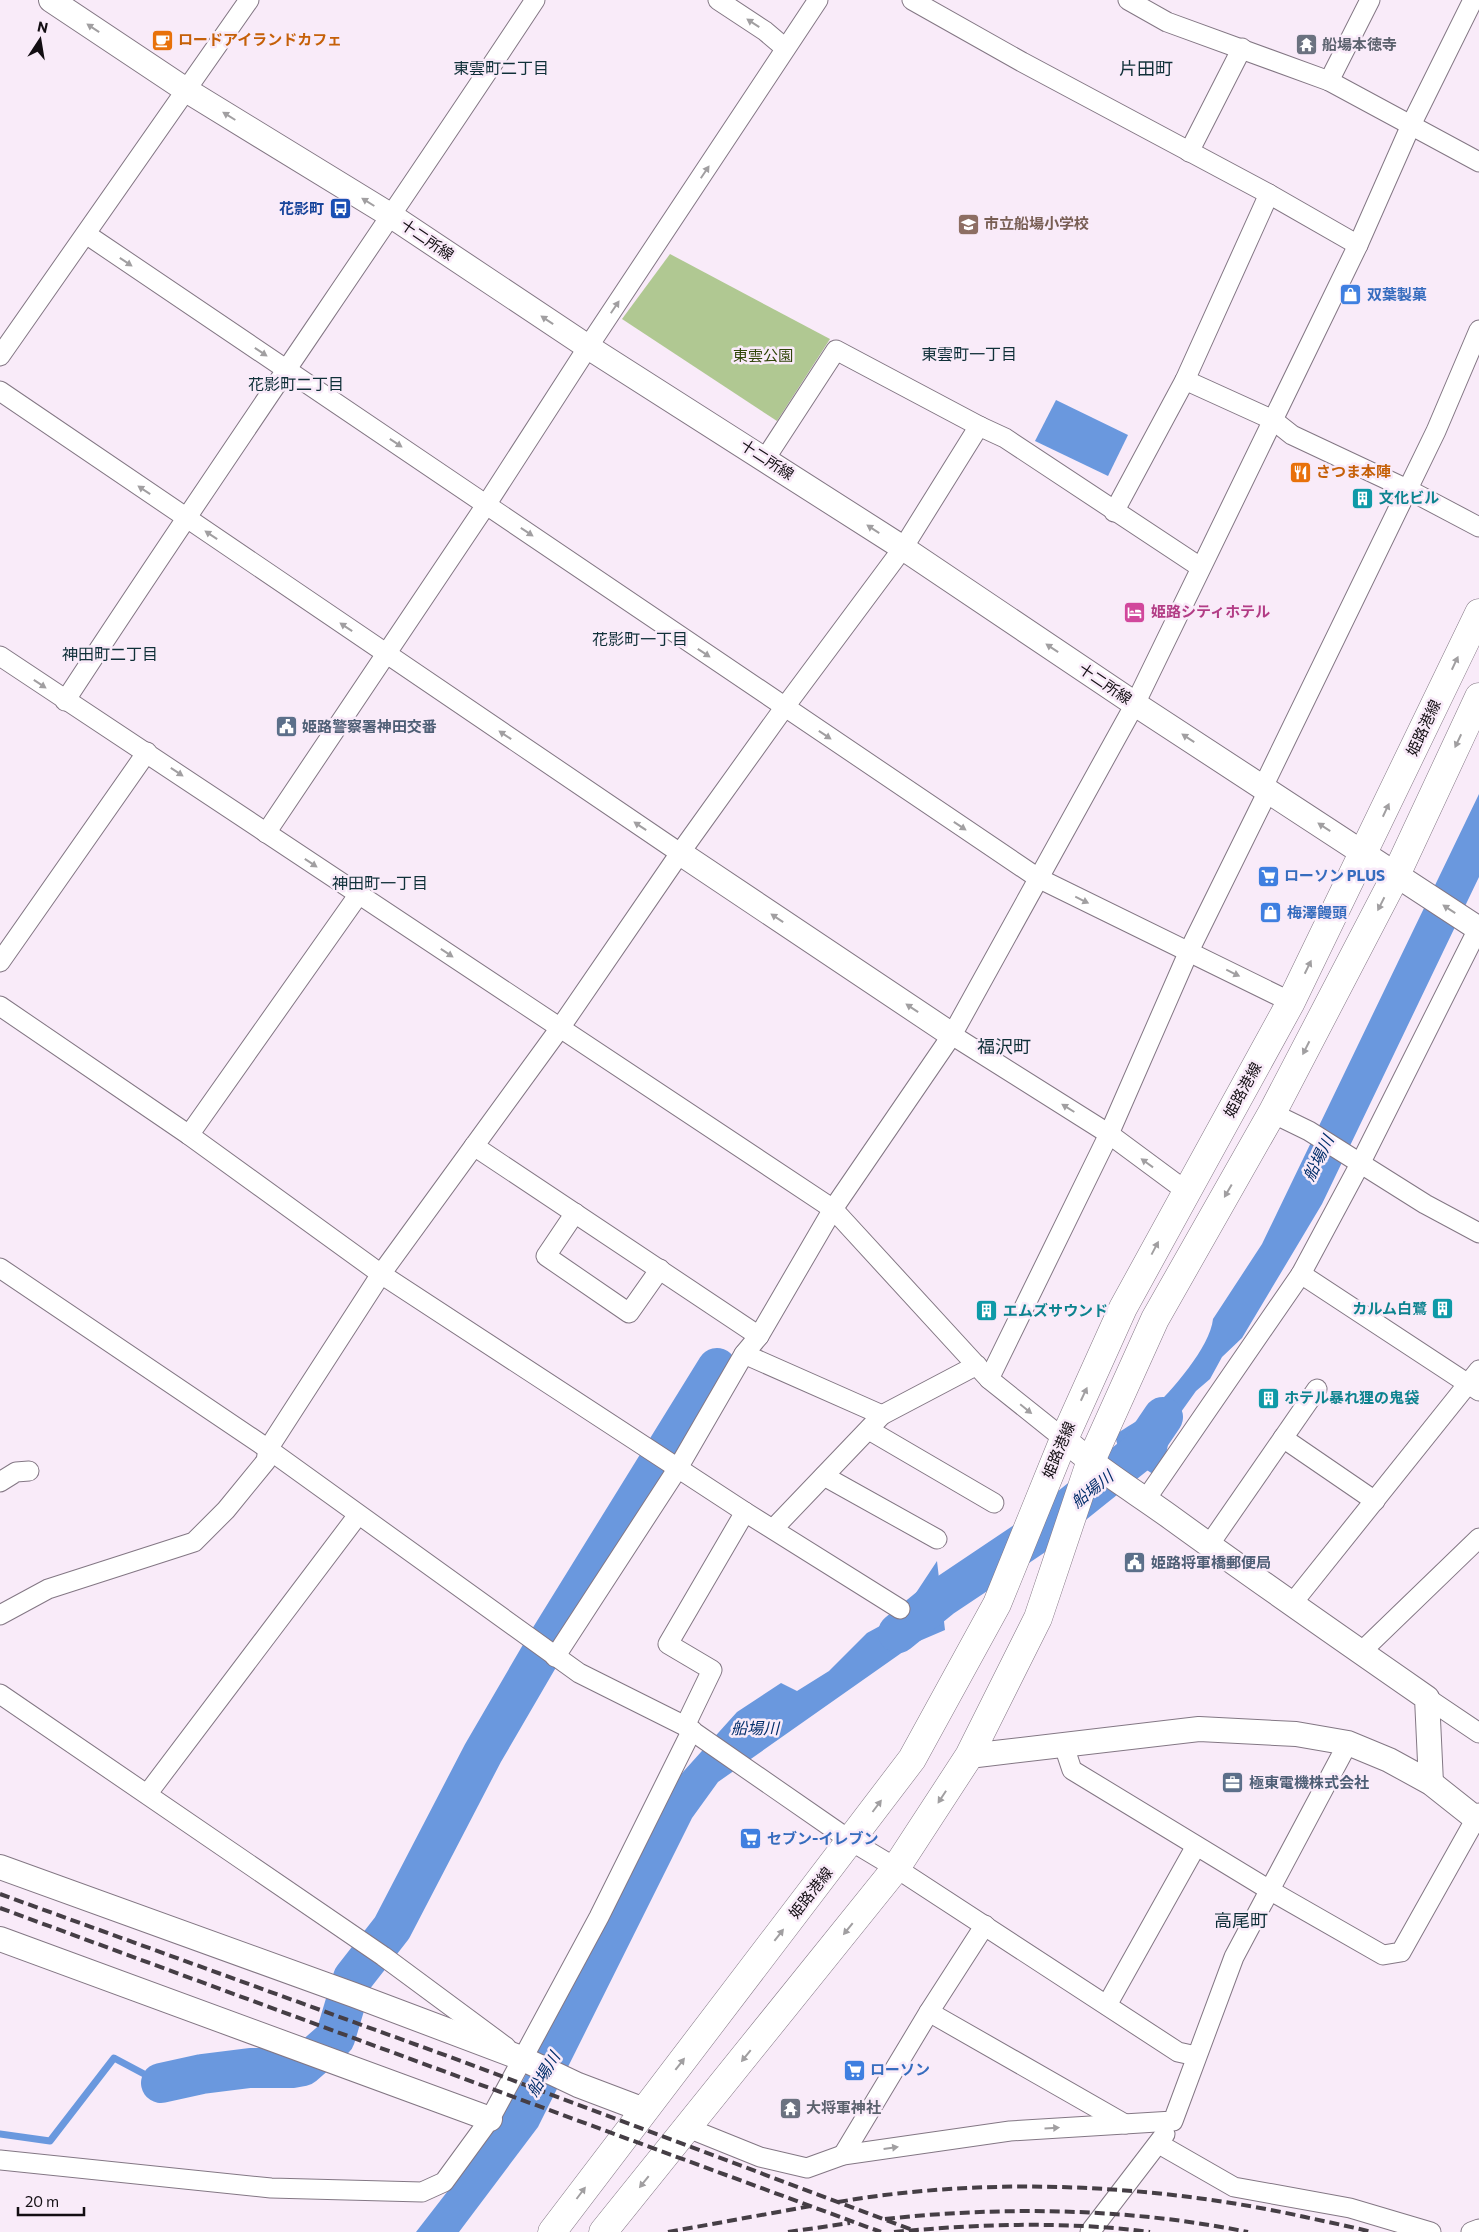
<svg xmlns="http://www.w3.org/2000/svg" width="1479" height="2232" viewBox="0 0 1479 2232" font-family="Commissioner,'Noto Sans JP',sans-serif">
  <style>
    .green { fill: #b0c892 }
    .water { fill: #6a98de }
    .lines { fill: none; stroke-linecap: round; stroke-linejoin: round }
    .stream { stroke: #6a98de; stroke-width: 7 }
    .river { stroke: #6a98de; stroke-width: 40 }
    .minor-casing { stroke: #837784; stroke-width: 21 }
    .tertiary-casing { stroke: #837784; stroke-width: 26 }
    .primary-casing { stroke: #837784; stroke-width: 29 }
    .minor { stroke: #fff; stroke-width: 19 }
    .tertiary { stroke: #fff; stroke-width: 24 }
    .primary { stroke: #fff; stroke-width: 28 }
    .rail { stroke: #453e45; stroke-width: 4; stroke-dasharray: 10 5; stroke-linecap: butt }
    .oneway { fill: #a19fa1 }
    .labels { text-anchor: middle; stroke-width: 5; stroke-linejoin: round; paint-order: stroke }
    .food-label { font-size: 15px; font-weight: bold; fill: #c56008; stroke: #f9ebf9; text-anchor: start }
    .worship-label { font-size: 15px; font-weight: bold; fill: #5b616d; stroke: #f9ebf9; text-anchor: start }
    .transit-label { font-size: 15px; font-weight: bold; fill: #164399; stroke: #f9ebf9; text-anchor: end }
    .education-label { font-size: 15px; font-weight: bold; fill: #785e54; stroke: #f9ebf9; text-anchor: start }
    .street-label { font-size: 15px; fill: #130e13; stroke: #f9ebf9 }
    .shop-label { font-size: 15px; font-weight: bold; fill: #366cbe; stroke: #f9ebf9; text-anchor: start }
    .park-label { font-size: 15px; fill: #304508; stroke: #f9ebf9 }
    .culture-label { font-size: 15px; font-weight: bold; fill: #0d838f; stroke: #f9ebf9; text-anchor: start }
    .hotel-label { font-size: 15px; font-weight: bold; fill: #b23c85; stroke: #f9ebf9; text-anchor: start }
    .service-label { font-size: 15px; font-weight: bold; fill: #4e5e75; stroke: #f9ebf9; text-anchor: start }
    .neighbourhood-label { font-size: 16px; fill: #103039; stroke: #f9ebf9 }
    .water-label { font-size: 16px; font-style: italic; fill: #012d6a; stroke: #f9ebf9 }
    .quarter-label { font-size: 18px; fill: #103039; stroke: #f9ebf9 }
  </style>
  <rect width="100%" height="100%" fill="#f9ebf9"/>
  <!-- green -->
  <polygon class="green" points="670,254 830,339 777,421 622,319"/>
  <!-- water -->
  <g class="water">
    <polygon points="1056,400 1128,435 1108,476 1035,441"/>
    <path d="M1479,794V877L1322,1204L1242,1338L1222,1357L1210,1379L1196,1391L1171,1426L1167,1450L1156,1476L1119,1452L1115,1435C1126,1427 1140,1420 1150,1411C1172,1391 1210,1347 1213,1319L1262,1244Z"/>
    <polygon points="937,1561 945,1630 917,1642 718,1782 692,1818 538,2127 459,2232 416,2232 447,2192 522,2082 674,1782 737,1712 781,1683 797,1691 829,1671 867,1633 902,1614"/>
  </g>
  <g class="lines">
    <!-- stream -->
    <polyline class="stream" points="0,2134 50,2141 114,2058 161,2083"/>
    <!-- river -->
    <g class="river">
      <polyline points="898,1633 941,1598 1035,1535 1140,1451 1163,1417"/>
      <polyline points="161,2083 202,2074 250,2068 292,2068 303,2066 335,2038 353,1978 392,1928 483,1753 550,1638 717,1368"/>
    </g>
    <defs>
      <g id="minor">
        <polyline points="718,0 765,31 785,48"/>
        <polyline points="912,0 1022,62 1269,194 1358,245"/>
        <polyline points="1128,0 1167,22 1329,81 1479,162"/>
        <polyline points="1329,81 1370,0"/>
        <polyline points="1189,152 1242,48"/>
        <polyline points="86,234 1038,878 1291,1002"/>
        <polyline points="0,356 249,0"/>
        <polyline points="1185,380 1273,420 1292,435 1407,489 1479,527"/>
        <polyline points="0,391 680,853"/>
        <polyline points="765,459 836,350 981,427"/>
        <polyline points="1114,512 1185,380 1269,194"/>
        <polyline points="0,656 833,1209 989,1379 1064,1439"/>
        <path d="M65,701C219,465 380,235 535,0"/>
        <polyline points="1263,787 1436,431 1479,330"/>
        <polyline points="266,833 486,505 588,347 818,0"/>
        <polyline points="0,962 147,752"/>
        <polyline points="0,1006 189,1135 381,1274 745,1512 900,1609"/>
        <polyline points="952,1035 1109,1134 1186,1191"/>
        <polyline points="1272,1113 1309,1131 1425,1204 1479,1233"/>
        <polyline points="189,1135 359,894"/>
        <polyline points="474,1146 759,1336"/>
        <polyline points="575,1213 546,1256 629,1313 660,1269"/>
        <polyline points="0,1268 268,1449 579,1673 685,1726 851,1841 896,1868 1178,2052 1196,2056"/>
        <polyline points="1301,1274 1479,1391"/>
        <polyline points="744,1354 882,1415"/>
        <polyline points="989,1379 1109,1134 1189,951 1268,791"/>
        <polyline points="869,1430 994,1503"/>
        <polyline points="1283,1438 1375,1501"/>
        <polyline points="824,1476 937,1539"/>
        <polyline points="0,1482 16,1472 29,1471"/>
        <polyline points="1146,1499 1301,1274 1360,1164 1479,927"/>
        <polyline points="773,1529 882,1415 977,1365"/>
        <polyline points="1209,1545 1317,1389"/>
        <polyline points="1291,1605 1479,1370"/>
        <polyline points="0,1615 48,1589 194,1542 226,1510 266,1461 268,1449 381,1274 560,1028 680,853 784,708 903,548 979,426 1005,438 1200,567"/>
        <polyline points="1361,1652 1479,1538"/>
        <polyline points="555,1657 678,1468 744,1354 759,1336 833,1209 952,1035 1135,704 1358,245 1411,125 1473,0"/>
        <polyline points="0,1694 383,1956 506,2047"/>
        <polyline points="1427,1698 1479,1733"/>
        <polyline points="685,1726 712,1670 668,1644 745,1512"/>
        <polyline points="1064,1746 1072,1770 1271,1891 1383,1955 1401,1952 1479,1813"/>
        <polyline points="148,1793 358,1515"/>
        <polyline points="1107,2005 1196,1846"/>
        <polyline points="929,2012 1125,2124"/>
        <polyline points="688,2128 760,2157 807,2168 843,2155 1010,2131 1173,2121 1234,1957 1348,1743"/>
        <polyline points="1159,2144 1234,2187 1350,2208 1431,2232"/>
        <polyline points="843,2155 929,2012 985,1925"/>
        <polyline points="0,2160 271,2188 422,2192 444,2182 490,2119 599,1917 692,1730"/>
        <polyline points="1090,2232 1165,2134"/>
        <polyline points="1471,2232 1479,2229"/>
      </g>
      <g id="tertiary">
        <polyline points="51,0 186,90 390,215 588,347 903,548 1135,704 1479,929"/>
        <polyline points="680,853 952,1035"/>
        <path d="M1064,1439C1097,1469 1136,1492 1173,1519C1257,1580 1342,1639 1427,1698L1431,1783"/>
        <polyline points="969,1756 1199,1729 1296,1734 1348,1743 1389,1760 1431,1783 1479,1821"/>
        <polyline points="0,1867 354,1995 521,2058 578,2085 644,2110"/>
        <polyline points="0,1939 490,2119"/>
      </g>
      <g id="primary">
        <polyline points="552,2232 912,1759 997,1604 1064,1439 1123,1308 1291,1002 1479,613"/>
        <polyline points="603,2232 896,1868 969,1756 1038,1618 1090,1463 1155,1319 1272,1113 1396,875 1479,697"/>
      </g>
    </defs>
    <!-- minor casing -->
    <use href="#minor" class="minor-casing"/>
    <!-- tertiary casing -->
    <use href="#tertiary" class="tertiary-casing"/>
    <!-- primary casing -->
    <use href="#primary" class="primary-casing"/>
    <!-- minor -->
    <use href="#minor" class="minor"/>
    <!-- tertiary -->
    <use href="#tertiary" class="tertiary"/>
    <!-- primary -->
    <use href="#primary" class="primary"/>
    <!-- rail -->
    <g class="rail">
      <polyline points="0,1894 464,2062 918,2232"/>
      <polyline points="0,1908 881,2232"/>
      <path d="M838,2202C988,2176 1156,2184 1305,2217C1327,2222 1349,2226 1371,2232"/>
      <path d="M885,2219C1005,2206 1129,2208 1248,2232"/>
      <polyline points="668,2232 811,2206"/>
      <polyline points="788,2232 850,2223"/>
      <path d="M894,2232C978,2224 1066,2221 1150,2232"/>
    </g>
  </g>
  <!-- one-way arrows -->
  <defs><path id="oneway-solid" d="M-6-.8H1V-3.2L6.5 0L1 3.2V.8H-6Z" transform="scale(1.25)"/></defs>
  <g class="oneway">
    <use href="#oneway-solid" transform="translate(753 23) rotate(-147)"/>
    <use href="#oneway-solid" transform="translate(93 28) rotate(-146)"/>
    <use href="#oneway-solid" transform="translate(229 116) rotate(-148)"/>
    <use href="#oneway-solid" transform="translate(705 172) rotate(-56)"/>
    <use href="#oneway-solid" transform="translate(368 202) rotate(-148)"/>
    <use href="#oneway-solid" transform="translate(126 262) rotate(34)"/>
    <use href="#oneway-solid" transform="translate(615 307) rotate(-56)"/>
    <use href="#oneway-solid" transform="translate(547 320) rotate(-146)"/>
    <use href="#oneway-solid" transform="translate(261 352) rotate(34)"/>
    <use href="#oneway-solid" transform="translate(396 443) rotate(34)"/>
    <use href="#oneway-solid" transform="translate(144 490) rotate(-146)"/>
    <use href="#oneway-solid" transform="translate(873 529) rotate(-147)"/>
    <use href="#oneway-solid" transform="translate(527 532) rotate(34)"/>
    <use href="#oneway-solid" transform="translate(211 535) rotate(-146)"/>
    <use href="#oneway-solid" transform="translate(346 627) rotate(-146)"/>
    <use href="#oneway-solid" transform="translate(1052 648) rotate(-146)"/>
    <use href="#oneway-solid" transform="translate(704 653) rotate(34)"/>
    <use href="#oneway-solid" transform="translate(1455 663) rotate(-65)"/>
    <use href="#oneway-solid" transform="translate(40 684) rotate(34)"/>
    <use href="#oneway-solid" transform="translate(505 735) rotate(-146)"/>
    <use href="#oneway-solid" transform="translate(825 735) rotate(34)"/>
    <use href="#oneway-solid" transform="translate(1188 738) rotate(-147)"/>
    <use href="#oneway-solid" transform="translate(1458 741) rotate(115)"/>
    <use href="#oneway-solid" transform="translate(177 772) rotate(34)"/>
    <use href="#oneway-solid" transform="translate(1386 810) rotate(-65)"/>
    <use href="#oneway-solid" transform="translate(640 826) rotate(-146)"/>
    <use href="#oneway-solid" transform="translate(960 826) rotate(34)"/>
    <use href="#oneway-solid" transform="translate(1324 827) rotate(-147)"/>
    <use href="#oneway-solid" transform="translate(311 863) rotate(34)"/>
    <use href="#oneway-solid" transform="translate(1082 900) rotate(26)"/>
    <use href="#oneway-solid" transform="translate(1381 904) rotate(117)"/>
    <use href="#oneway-solid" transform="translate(1449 909) rotate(-147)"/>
    <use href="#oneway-solid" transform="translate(777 918) rotate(-146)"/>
    <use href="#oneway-solid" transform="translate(447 953) rotate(34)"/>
    <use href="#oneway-solid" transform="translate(1308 967) rotate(-64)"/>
    <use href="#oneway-solid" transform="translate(1233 973) rotate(26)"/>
    <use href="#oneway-solid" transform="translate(912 1008) rotate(-146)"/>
    <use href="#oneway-solid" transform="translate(1306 1048) rotate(117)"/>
    <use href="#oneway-solid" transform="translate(1068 1108) rotate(-148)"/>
    <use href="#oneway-solid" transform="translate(1147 1163) rotate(-144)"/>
    <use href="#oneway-solid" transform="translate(1228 1191) rotate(120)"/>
    <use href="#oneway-solid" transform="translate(1155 1248) rotate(-62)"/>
    <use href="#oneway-solid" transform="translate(1084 1394) rotate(-65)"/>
    <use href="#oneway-solid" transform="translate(1026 1409) rotate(39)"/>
    <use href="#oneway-solid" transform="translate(942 1797) rotate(123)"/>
    <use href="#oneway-solid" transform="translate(877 1806) rotate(-53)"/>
    <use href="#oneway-solid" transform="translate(848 1929) rotate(129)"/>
    <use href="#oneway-solid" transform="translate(779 1935) rotate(-52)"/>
    <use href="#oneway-solid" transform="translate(746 2056) rotate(129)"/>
    <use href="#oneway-solid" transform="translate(680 2064) rotate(-52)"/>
    <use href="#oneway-solid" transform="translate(1052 2128) rotate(-3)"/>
    <use href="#oneway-solid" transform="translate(891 2148) rotate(-8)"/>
    <use href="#oneway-solid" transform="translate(644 2182) rotate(129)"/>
    <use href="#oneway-solid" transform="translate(581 2193) rotate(-53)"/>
  </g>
  <!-- icons -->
  <defs>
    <symbol id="cafe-square" viewBox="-11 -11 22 22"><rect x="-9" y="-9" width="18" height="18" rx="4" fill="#e8710a" stroke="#f9ebf9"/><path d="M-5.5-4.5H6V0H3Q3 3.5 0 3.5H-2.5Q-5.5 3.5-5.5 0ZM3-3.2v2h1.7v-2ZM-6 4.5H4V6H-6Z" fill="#fff"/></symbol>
    <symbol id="temple-square" viewBox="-11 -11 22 22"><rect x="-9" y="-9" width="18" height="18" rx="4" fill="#6b7280" stroke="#f9ebf9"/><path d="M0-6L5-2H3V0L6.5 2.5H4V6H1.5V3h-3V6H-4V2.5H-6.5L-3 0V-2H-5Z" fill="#fff"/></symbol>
    <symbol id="bus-square" viewBox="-11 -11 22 22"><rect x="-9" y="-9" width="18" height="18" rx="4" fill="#1a4fb4" stroke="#f9ebf9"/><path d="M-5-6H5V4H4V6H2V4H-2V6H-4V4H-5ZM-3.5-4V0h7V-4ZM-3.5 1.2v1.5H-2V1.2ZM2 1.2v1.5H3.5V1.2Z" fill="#fff"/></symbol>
    <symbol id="school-square" viewBox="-11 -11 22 22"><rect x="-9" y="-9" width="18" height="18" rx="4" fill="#8d6e63" stroke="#f9ebf9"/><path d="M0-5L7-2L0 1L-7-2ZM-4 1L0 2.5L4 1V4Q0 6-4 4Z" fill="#fff"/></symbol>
    <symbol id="shop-square" viewBox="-11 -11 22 22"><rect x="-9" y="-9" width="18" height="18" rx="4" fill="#3f7fe0" stroke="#f9ebf9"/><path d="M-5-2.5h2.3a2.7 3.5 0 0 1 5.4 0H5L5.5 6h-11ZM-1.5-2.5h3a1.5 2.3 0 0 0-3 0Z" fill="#fff"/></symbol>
    <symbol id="restaurant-square" viewBox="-11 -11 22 22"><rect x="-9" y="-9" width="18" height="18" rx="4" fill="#e8710a" stroke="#f9ebf9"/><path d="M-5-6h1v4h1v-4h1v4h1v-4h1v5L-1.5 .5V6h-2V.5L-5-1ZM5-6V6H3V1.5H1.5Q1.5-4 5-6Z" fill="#fff"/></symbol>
    <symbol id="building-square" viewBox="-11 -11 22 22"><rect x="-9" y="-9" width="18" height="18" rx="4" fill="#0f9aa8" stroke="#f9ebf9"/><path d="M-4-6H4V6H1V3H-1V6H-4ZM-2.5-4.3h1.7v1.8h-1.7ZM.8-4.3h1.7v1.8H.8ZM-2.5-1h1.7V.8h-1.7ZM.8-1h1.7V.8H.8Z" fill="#fff"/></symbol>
    <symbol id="hotel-square" viewBox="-11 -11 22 22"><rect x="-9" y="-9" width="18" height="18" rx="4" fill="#d1479c" stroke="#f9ebf9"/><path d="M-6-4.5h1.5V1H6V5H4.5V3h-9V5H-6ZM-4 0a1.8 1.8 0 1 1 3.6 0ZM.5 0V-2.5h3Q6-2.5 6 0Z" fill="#fff"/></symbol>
    <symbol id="civic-square" viewBox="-11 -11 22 22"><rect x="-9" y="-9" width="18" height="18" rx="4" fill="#5c6f8a" stroke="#f9ebf9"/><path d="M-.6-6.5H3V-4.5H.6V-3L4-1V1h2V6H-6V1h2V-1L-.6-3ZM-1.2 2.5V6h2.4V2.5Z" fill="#fff"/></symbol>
    <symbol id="supermarket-square" viewBox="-11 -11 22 22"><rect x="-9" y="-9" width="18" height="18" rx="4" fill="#3f7fe0" stroke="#f9ebf9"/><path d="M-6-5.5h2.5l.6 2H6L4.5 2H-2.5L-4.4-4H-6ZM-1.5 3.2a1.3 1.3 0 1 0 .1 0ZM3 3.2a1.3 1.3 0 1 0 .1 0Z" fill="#fff"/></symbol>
    <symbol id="office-square" viewBox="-11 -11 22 22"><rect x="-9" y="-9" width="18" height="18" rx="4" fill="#5c6f8a" stroke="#f9ebf9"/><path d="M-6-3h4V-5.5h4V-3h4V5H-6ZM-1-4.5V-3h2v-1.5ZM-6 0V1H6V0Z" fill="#fff"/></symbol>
  </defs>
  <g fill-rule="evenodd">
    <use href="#cafe-square" x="150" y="28" width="25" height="25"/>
    <use href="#temple-square" x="1294" y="32" width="25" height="25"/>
    <use href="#bus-square" x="328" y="196" width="25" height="25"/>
    <use href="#school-square" x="956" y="212" width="25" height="25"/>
    <use href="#shop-square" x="1338" y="282" width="25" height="25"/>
    <use href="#restaurant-square" x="1288" y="460" width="25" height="25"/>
    <use href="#building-square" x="1350" y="486" width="25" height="25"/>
    <use href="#hotel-square" x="1122" y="600" width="25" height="25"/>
    <use href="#civic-square" x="274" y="714" width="25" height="25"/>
    <use href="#supermarket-square" x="1256" y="864" width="25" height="25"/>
    <use href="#shop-square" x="1258" y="900" width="25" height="25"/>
    <use href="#building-square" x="1430" y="1296" width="25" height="25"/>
    <use href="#building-square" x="974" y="1298" width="25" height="25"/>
    <use href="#building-square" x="1256" y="1386" width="25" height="25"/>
    <use href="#civic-square" x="1122" y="1550" width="25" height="25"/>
    <use href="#office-square" x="1220" y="1770" width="25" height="25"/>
    <use href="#supermarket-square" x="738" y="1826" width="25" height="25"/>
    <use href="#supermarket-square" x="842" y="2058" width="25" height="25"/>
    <use href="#temple-square" x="778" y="2096" width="25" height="25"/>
  </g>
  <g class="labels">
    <!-- food labels -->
    <g class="food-label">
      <text x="178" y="45">ロードアイランドカフェ</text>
      <text x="1316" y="477">さつま本陣</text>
    </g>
    <!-- worship labels -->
    <g class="worship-label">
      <text x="1322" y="50">船場本徳寺</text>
      <text x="806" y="2113">大将軍神社</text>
    </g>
    <!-- transit labels -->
    <g class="transit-label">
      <text x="324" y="214">花影町</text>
    </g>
    <!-- education labels -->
    <g class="education-label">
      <text x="984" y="229">市立船場小学校</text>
    </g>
    <!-- street labels -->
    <g class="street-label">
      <text transform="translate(427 240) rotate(34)" y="5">十二所線</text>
      <text transform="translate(767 460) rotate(33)" y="5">十二所線</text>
      <text transform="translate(1105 684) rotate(34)" y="5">十二所線</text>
      <text transform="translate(1424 728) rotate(-65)" y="5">姫路港線</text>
      <text transform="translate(1243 1090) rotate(-61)" y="5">姫路港線</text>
      <text transform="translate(1059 1450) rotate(-67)" y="5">姫路港線</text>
      <text transform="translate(811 1893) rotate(-52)" y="5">姫路港線</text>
    </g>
    <!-- shop labels -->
    <g class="shop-label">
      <text x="1367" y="300">双葉製菓</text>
      <text x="1284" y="881">ローソン PLUS</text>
      <text x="1287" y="918">梅澤饅頭</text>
      <text x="767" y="1844">セブン-イレブン</text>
      <text x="870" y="2075">ローソン</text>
    </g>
    <!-- park labels -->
    <g class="park-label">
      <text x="763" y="361">東雲公園</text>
    </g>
    <!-- culture labels -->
    <g class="culture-label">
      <text x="1379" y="503">文化ビル</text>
      <text x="1427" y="1314" text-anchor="end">カルム白鷺</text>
      <text x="1003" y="1316">エムズサウンド</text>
      <text x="1284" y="1403">ホテル暴れ狸の鬼袋</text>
    </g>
    <!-- hotel labels -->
    <g class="hotel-label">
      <text x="1151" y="617">姫路シティホテル</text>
    </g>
    <!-- service labels -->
    <g class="service-label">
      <text x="302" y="732">姫路警察署神田交番</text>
      <text x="1151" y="1568">姫路将軍橋郵便局</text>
      <text x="1249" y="1788">極東電機株式会社</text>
    </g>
    <!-- neighbourhood labels -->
    <g class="neighbourhood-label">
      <text x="501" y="74">東雲町二丁目</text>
      <text x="969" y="360">東雲町一丁目</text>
      <text x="296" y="390">花影町二丁目</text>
      <text x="640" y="645">花影町一丁目</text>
      <text x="110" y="660">神田町二丁目</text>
      <text x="380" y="889">神田町一丁目</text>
    </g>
    <!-- water labels -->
    <g class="water-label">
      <text transform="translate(1318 1158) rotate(-64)" y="6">船場川</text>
      <text transform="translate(1092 1489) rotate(-39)" y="6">船場川</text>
      <text x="755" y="1734">船場川</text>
      <text transform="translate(543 2074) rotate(-59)" y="6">船場川</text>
    </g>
    <!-- quarter labels -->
    <g class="quarter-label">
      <text x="1146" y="75">片田町</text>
      <text x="1004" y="1053">福沢町</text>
      <text x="1241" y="1927">高尾町</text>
    </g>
  </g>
  <!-- north arrow -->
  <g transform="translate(40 40) rotate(12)" stroke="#f9ebf9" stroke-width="4" paint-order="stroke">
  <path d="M0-4L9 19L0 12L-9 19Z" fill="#130e13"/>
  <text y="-8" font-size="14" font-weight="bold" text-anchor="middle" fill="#130e13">N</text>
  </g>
  <!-- scale -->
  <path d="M18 2207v8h66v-8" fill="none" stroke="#130e13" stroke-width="2.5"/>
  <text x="25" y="2207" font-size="15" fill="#130e13" stroke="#f9ebf9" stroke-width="4" paint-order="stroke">20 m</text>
</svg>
